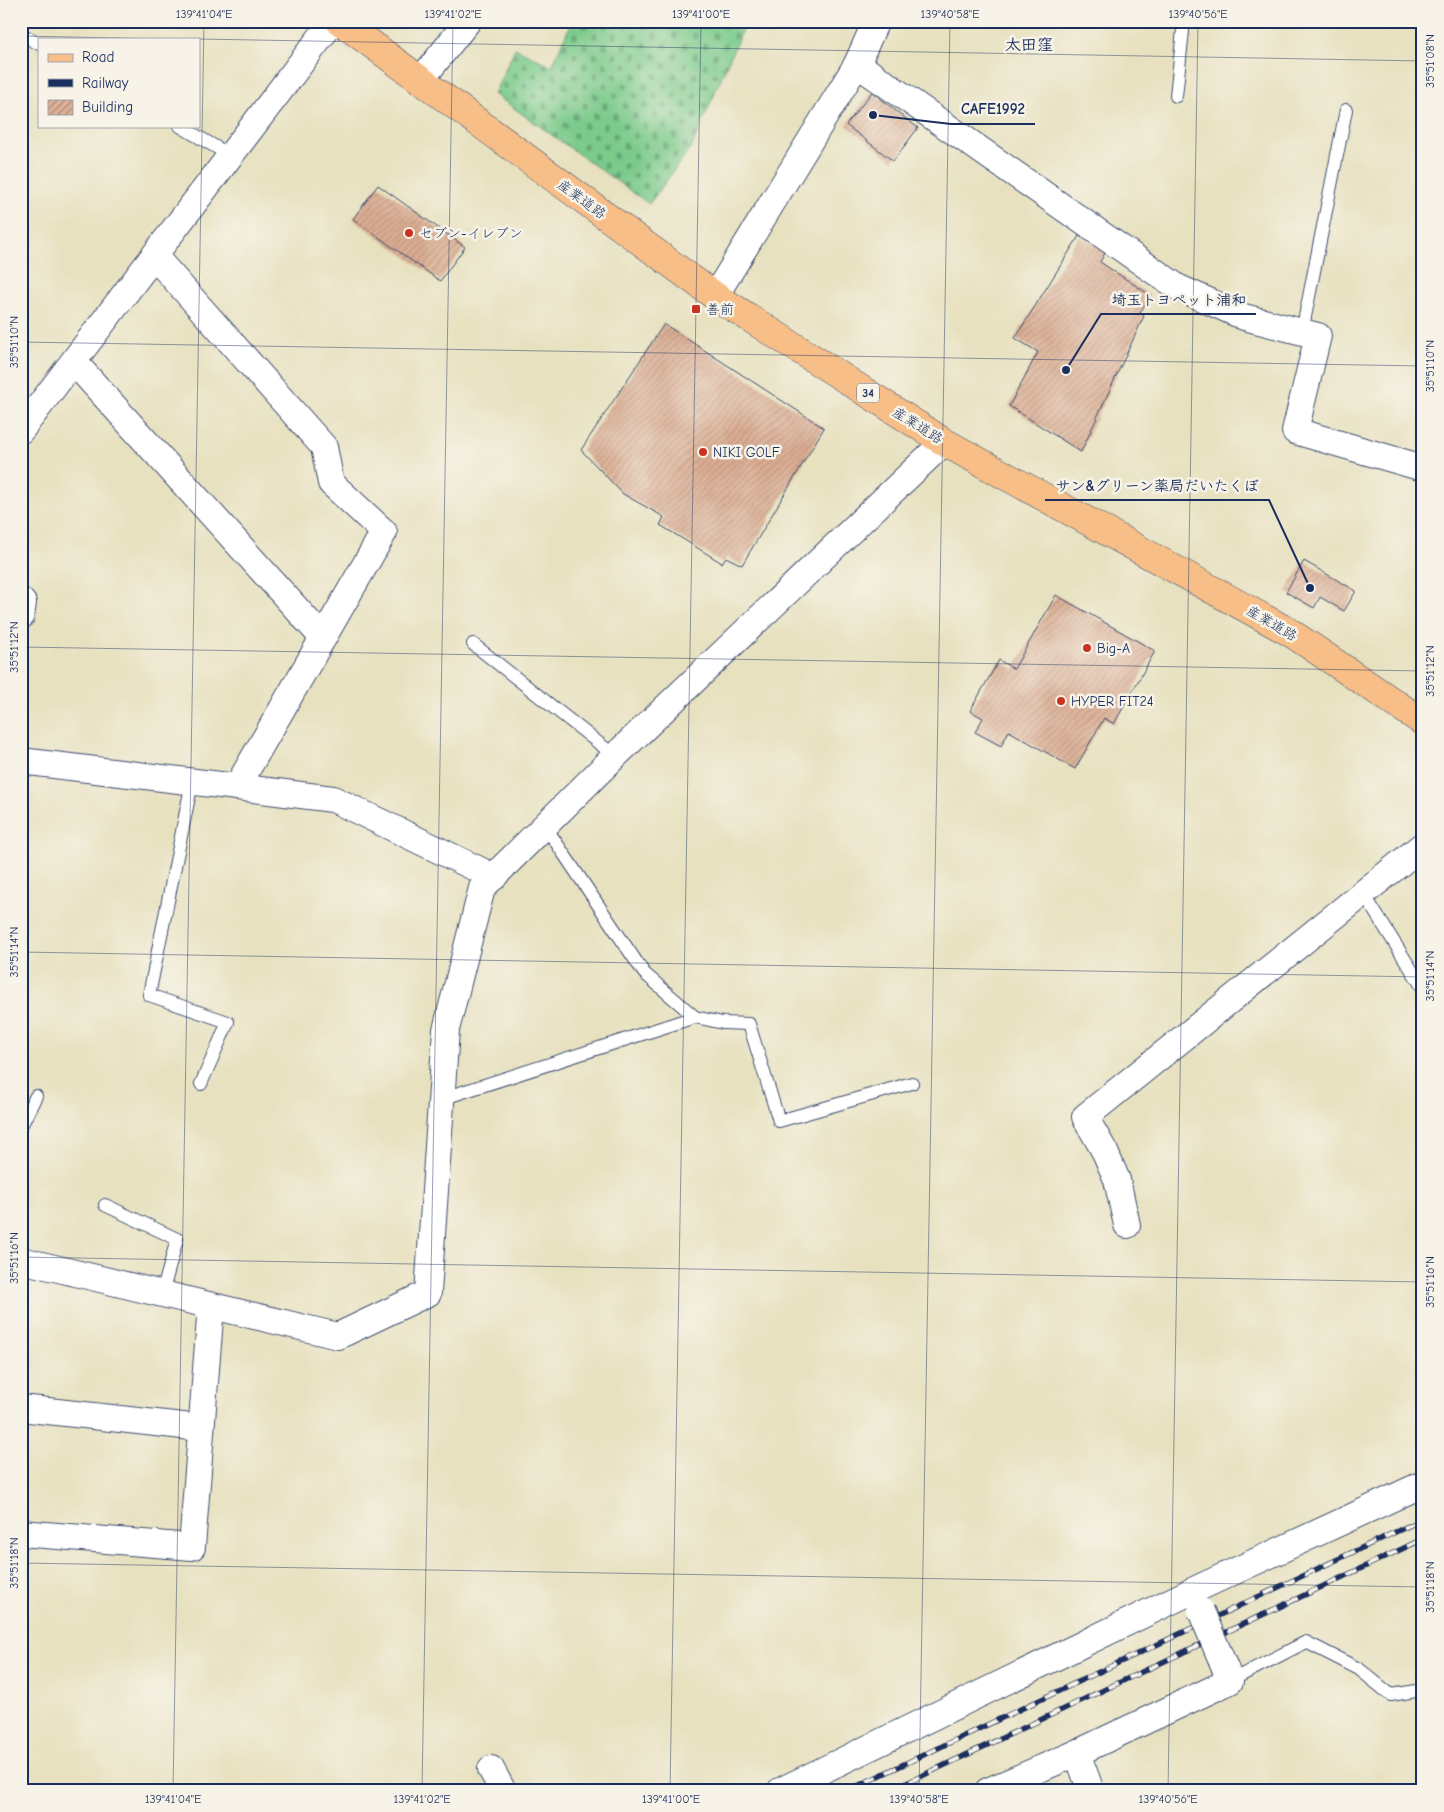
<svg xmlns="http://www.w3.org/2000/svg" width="1444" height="1812" viewBox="0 0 1444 1812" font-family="'Comic Neue','Klee One',sans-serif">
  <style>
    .cemetery { fill: url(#cemetery-stones); stroke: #4b7d74 }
    .building { fill: url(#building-hatch) }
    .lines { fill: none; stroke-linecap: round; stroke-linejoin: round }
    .lane-casing { stroke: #3a4a6d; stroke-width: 14 }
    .street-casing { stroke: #3a4a6d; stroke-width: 28 }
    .primary-casing { stroke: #3a4a6d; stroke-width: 29 }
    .lane { stroke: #fff; stroke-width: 12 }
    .street { stroke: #fff; stroke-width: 26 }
    .primary { stroke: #f7be87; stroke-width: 28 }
    .rail-casing { stroke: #1b2f5e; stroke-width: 5.5 }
    .rail { stroke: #f7f3e8; stroke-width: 4; stroke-dasharray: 11; stroke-linecap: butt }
    .street-bridge-casing { stroke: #3a4a6d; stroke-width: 28; stroke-linecap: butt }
    .street-bridge { stroke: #fff; stroke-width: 26 }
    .ticks { fill: none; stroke: #1b2f5e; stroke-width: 1; stroke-opacity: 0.45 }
    .poi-dot { fill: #c8321e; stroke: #f7f3e8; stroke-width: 2 }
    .labels { text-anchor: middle; stroke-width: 5; stroke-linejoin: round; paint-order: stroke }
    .shield { fill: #f7f3e8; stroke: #5d6a87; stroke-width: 1 }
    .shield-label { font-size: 12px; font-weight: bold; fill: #1b2f5e }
    .street-label { font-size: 14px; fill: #1b2f5e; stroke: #f7f3e8 }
    .poi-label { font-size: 14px; fill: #1b2f5e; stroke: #f7f3e8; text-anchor: start }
    .quarter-label { font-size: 16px; font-weight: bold; fill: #1b2f5e; stroke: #f7f3e8 }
    .leader { fill: none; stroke: #1b2f5e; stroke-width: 2 }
    .callout-dot { fill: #1b2f5e; stroke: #f7f3e8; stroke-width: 2 }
    .callout-label { font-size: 15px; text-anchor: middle; font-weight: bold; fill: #1b2f5e; stroke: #f7f3e8; stroke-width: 5; stroke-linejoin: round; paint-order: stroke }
    .neatline { fill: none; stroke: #1b2f5e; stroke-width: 2 }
    .ticks-label { font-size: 12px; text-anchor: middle; fill: #1b2f5e }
  </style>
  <defs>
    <pattern id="cemetery-stones" width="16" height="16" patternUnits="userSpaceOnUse" patternTransform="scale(1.25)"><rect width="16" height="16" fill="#7bcb8b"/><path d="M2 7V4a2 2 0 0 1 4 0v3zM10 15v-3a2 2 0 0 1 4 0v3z" fill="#64a575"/></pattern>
    <pattern id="building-hatch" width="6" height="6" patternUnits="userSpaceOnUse" patternTransform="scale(1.25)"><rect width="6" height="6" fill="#dcae93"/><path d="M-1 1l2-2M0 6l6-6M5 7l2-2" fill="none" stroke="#b28e7b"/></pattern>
  </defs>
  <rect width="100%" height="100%" fill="#f7f3e8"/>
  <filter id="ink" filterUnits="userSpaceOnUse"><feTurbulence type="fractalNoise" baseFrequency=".02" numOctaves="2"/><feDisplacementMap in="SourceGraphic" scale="10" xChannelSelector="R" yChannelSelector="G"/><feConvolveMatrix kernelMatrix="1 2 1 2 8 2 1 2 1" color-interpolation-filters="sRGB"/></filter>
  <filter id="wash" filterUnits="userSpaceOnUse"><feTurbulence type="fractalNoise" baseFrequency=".0096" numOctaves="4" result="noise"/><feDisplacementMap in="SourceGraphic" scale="20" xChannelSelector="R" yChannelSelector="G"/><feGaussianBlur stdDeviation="1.12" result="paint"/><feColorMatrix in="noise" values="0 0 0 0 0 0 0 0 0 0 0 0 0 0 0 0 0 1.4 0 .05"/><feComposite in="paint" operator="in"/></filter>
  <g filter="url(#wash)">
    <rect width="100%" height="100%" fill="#e7e1bf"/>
    <!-- cemetery -->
    <polygon class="cemetery" points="572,21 727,21 742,30 692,146 649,204 494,94 515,48 552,66"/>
    <g id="blocks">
      <!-- building -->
      <g class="building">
        <polygon points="872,92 918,128 893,161 846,125"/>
        <polygon points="378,185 465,247 440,281 353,219"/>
        <polygon points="1079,236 1106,251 1100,262 1150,295 1140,313 1144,316 1081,452 1009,406 1038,352 1015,338"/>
        <polygon points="664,324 824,428 742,565 726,557 722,563 660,525 664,517 623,494 581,450"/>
        <polygon points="1304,561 1356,591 1344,611 1320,597 1314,608 1286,592"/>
        <polygon points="1056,595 1155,651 1114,724 1104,718 1075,769 1009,731 1001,746 975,732 983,718 970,711 999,660 1014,669"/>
      </g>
    </g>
  </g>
  <g filter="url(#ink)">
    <use href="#blocks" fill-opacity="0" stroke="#3a4a6d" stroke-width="1"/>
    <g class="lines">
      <defs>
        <g id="lane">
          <polyline points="21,34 39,44"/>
          <polyline points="1176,96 1184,21"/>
          <polyline points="180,126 231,156"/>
          <polyline points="1302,332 1346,110"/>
          <polyline points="473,644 615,756"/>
          <polyline points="192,782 149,995 228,1022 201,1084"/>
          <polyline points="545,826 644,973 695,1017"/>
          <polyline points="1363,893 1423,988"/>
          <polyline points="441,1099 695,1017 723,1023 749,1024 779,1121 912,1083"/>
          <polyline points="21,1126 36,1096"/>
          <polyline points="105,1205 177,1239 162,1294"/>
          <polyline points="1230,1681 1306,1642 1359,1669 1391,1695 1423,1690"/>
        </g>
        <g id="street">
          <polyline points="857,64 1177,287 1244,317 1318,336 1295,431 1423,468"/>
          <polyline points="420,81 468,21"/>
          <polyline points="155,257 324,447 331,483 384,532 237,787 333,799 494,877"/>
          <polyline points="715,296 857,64 876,21"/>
          <polyline points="74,362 323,638"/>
          <polyline points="21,430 333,21"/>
          <polyline points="21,601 23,603 21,616"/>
          <polyline points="21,761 237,787"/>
          <polyline points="1127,1225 1117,1180 1105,1152 1085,1117 1423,845"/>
          <polyline points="21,1260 338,1336 428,1293 446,1030 482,888 615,756 944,442"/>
          <polyline points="21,1408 201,1428"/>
          <polyline points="21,1533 192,1547 211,1306"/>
          <polyline points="1077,1753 1091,1791"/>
          <polyline points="491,1769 503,1791"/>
          <polyline points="780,1791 1192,1591 1423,1484"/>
          <polyline points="988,1791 1077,1753 1230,1681 1225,1668"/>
        </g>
        <polyline id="primary" points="340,21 715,296 944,442 1291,633 1423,722"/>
      </defs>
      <!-- lane casing -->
      <use href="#lane" class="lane-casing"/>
      <!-- street casing -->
      <use href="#street" class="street-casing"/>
      <!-- primary casing -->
      <use href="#primary" class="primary-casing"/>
      <!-- lane -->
      <use href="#lane" class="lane"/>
      <!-- street -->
      <use href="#street" class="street"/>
      <!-- primary -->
      <use href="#primary" class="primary"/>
      <defs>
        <g id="rail">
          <polyline points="847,1791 1423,1519"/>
          <polyline points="890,1791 1423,1539"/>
        </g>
      </defs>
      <!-- rail casing -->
      <use href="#rail" class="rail-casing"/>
      <!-- rail -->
      <use href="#rail" class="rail"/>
      <defs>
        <polyline id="street-bridge" points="1201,1611 1225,1668"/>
      </defs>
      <!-- street-bridge casing -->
      <use href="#street-bridge" class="street-bridge-casing"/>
      <!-- street-bridge -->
      <use href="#street-bridge" class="street-bridge"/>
    </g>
  </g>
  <!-- ticks -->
  <path class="ticks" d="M21,36L167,39M199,39L1423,61M21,342L1423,366M21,647L1423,671M21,952L1423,977M21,1257L1423,1282M21,1563L1423,1587M173,1791L204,21M422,1791L453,21M670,1791L701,21M919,1791L950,21M1168,1791L1198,21M1416,1791L1423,1407"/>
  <!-- markers -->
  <g class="poi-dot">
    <circle cx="409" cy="233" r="5"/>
    <rect x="691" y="304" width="10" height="10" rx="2.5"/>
    <circle cx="703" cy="452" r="5"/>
    <circle cx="1087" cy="648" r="5"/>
    <circle cx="1061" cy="701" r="5"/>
  </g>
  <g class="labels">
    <!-- shield labels -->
    <rect class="shield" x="857" y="383.5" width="22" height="19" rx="4"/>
    <g class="shield-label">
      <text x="868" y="397">34</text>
    </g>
    <!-- street labels -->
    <g class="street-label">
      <text transform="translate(582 199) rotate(36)" y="5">産業道路</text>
      <text transform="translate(918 425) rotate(32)" y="5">産業道路</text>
      <text transform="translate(1272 623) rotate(30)" y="5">産業道路</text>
    </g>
    <!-- poi labels -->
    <g class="poi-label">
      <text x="419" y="238">セブン-イレブン</text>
      <text x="706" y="314">善前</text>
      <text x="713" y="457">NIKI GOLF</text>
      <text x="1097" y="653">Big-A</text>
      <text x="1071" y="706">HYPER FIT24</text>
    </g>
    <!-- quarter labels -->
    <g class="quarter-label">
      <text x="1029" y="50">太田窪</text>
    </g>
  </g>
  <!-- callouts -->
  <path class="leader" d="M873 115L951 124H1035M1066 370L1101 314H1256M1310 588L1269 500H1045"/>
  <g class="callout-dot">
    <circle cx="873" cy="115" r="5"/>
    <circle cx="1066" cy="370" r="5"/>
    <circle cx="1310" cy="588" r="5"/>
  </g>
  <g class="callout-label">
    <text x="993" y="114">CAFE1992</text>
    <text x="1179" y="305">埼玉トヨペット浦和</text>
    <text x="1157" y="491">サン&amp;グリーン薬局だいたくぼ</text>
  </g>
  <!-- margin -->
  <rect width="1444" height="1812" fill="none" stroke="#f7f3e8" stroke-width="55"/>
  <!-- legend -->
  <rect x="38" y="38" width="162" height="90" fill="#f7f3e8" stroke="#9fa5b1"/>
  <rect x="48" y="54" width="25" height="8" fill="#f7be87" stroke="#9fa5b1"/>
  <text x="82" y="62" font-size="15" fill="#1b2f5e">Road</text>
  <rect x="48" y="79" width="25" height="8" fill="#1b2f5e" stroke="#9fa5b1"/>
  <text x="82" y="88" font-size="15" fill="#1b2f5e">Railway</text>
  <rect x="48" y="100" width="25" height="15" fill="url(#building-hatch)" stroke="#9fa5b1"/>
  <text x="82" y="112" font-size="15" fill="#1b2f5e">Building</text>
  <rect x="28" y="28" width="1388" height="1756" class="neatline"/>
  <g class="ticks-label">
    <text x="204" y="18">139°41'04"E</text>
    <text x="453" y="18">139°41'02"E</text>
    <text x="701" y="18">139°41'00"E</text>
    <text x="950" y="18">139°40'58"E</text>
    <text x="1198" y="18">139°40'56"E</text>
    <text transform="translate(1430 61) rotate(-90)" y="4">35°51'08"N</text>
    <text transform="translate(14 342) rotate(-90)" y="4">35°51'10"N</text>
    <text transform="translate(1430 366) rotate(-90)" y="4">35°51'10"N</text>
    <text transform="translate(14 647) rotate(-90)" y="4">35°51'12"N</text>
    <text transform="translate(1430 671) rotate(-90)" y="4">35°51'12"N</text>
    <text transform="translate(14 952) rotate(-90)" y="4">35°51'14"N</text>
    <text transform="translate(1430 976) rotate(-90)" y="4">35°51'14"N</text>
    <text transform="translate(14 1258) rotate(-90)" y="4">35°51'16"N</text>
    <text transform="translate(1430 1282) rotate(-90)" y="4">35°51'16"N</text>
    <text transform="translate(14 1563) rotate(-90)" y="4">35°51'18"N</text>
    <text transform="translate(1430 1587) rotate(-90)" y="4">35°51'18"N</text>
    <text x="173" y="1803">139°41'04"E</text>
    <text x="422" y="1803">139°41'02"E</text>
    <text x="671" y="1803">139°41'00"E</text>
    <text x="919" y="1803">139°40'58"E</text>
    <text x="1168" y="1803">139°40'56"E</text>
  </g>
</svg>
